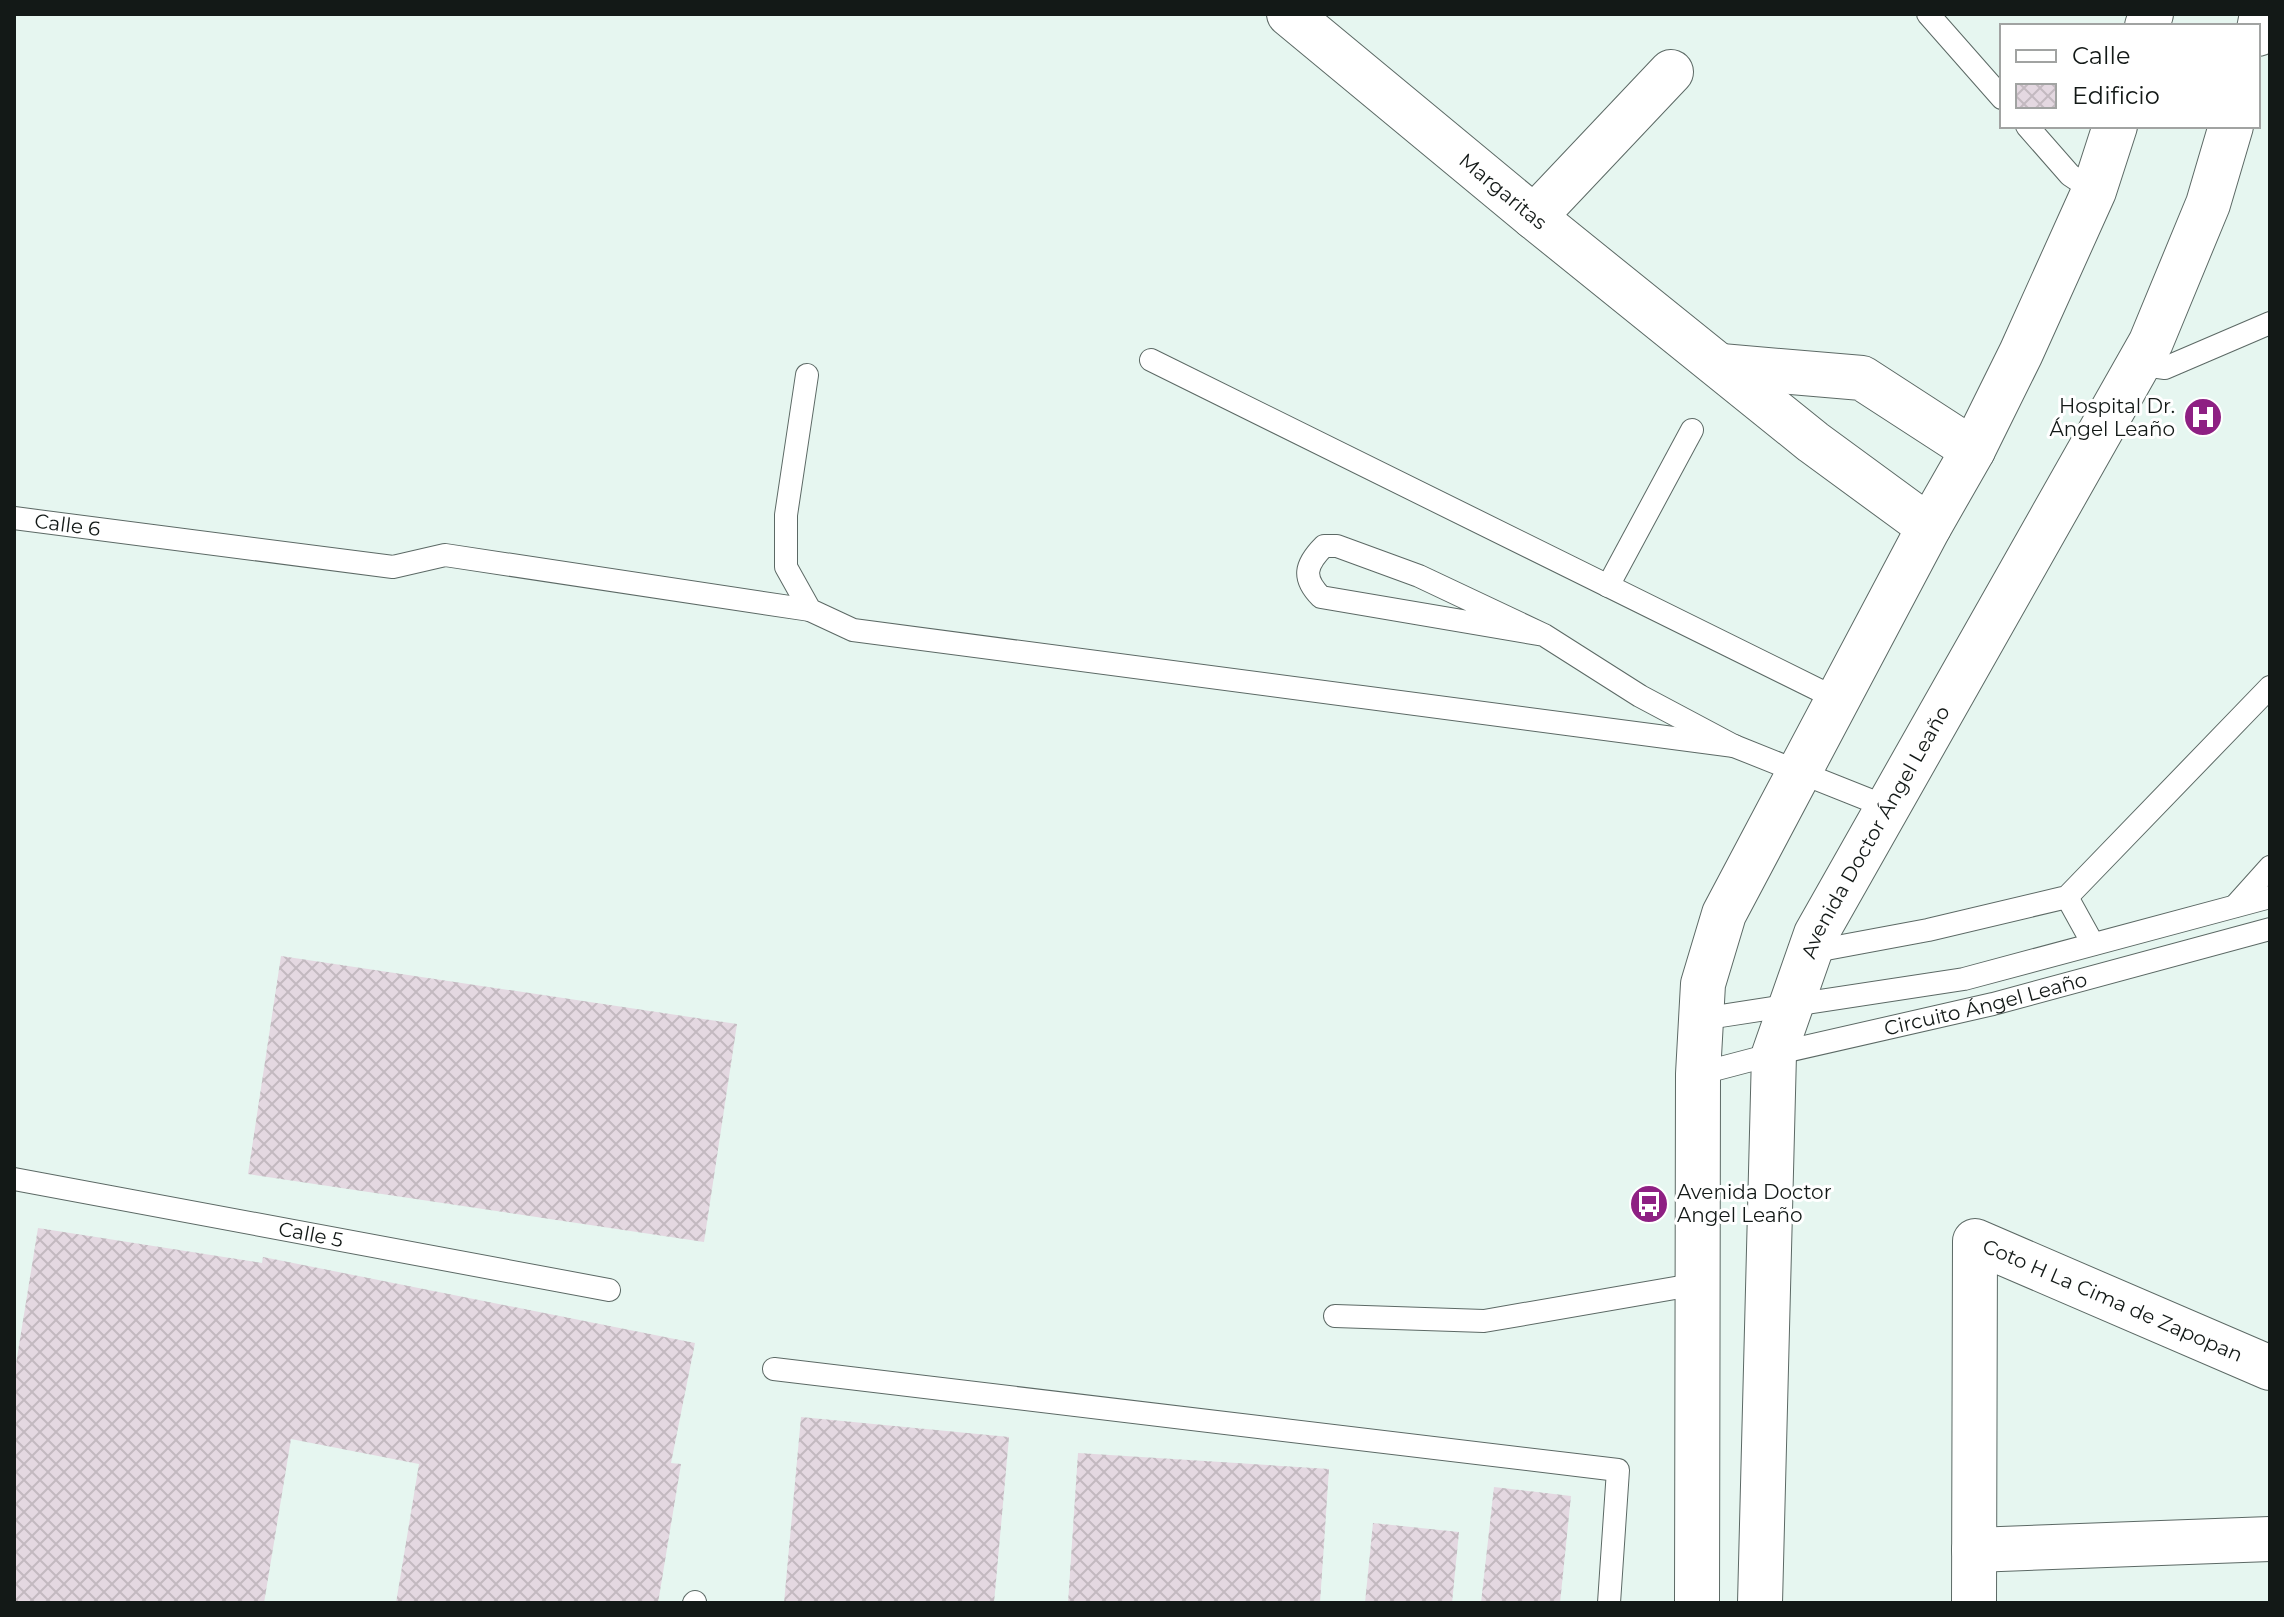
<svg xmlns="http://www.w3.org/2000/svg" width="2284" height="1617" viewBox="0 0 2284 1617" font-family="Montserrat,sans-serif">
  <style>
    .building { fill: url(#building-cross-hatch) }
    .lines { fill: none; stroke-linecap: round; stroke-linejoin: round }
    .lane-casing { stroke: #5c6965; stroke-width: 24 }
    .street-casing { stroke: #5c6965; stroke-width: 46 }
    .secondary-casing { stroke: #5c6965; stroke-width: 46 }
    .lane { stroke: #fff; stroke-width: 22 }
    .street { stroke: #fff; stroke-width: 44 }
    .secondary { stroke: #fff; stroke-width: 44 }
    .labels { text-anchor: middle; stroke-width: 6; stroke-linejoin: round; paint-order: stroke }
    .street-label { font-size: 20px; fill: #131917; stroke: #fff }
    .poi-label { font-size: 20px; fill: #131917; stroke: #fff; text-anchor: end }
  </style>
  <defs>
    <pattern id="building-cross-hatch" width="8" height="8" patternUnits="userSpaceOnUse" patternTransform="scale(2)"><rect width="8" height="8" fill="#e4d8e1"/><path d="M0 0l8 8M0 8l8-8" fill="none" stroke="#c3b9c0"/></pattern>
  </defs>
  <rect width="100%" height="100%" fill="#e6f6f0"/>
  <!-- building -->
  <g class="building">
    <polygon points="281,956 737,1024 704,1242 248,1174"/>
    <polygon points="38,1228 262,1263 263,1257 695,1343 671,1463 681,1464 658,1603 396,1603 419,1464 291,1439 264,1603 14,1603 14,1376"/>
    <polygon points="801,1417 1009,1437 994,1603 784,1603"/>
    <polygon points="1078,1453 1329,1469 1320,1603 1068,1603"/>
    <polygon points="1494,1487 1571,1496 1560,1603 1481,1603"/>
    <polygon points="1373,1523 1459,1532 1452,1603 1365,1603"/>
  </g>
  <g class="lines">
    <defs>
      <g id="lane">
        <polyline points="1928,14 2002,98"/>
        <polyline points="2027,126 2070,175 2094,191"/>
        <polyline points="1151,360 1837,699"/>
        <polyline points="2137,364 2165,368 2270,323"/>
        <polyline points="807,375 786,515 786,567 810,610 853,630 1734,746"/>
        <path id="s1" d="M14,518L393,567L445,555L810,610"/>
        <polyline points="1608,586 1692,430"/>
        <path d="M1544,635L1321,597C1302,578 1305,565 1324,546H1337L1419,576L1544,635L1640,696L1734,746L1887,807"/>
        <polyline points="2067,897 2093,944"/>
        <polyline points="2235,906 2270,867"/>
        <polyline points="1810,952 1928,930 2067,897 2270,687"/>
        <polyline points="1701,1019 1964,979 2270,897"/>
        <path id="s2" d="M1698,1074L1774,1054L1993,1004L2270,929"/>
        <path id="s3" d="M14,1179L609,1290"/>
        <polyline points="1335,1316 1484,1321 1698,1284"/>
        <polyline points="774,1369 1618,1470 1609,1603"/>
        <polyline points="694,1603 695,1602"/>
      </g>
      <g id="street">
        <path id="s4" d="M1289,14L1534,217L1813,442L1929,527"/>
        <polyline points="1534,217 1671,72"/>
        <polyline points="1721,366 1862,378 1973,450"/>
        <polyline points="1974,1550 2270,1539"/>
        <path id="s5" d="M1974,1603L1975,1241L2270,1368"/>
      </g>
      <g id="secondary">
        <polyline points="2147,26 2151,14"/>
        <polyline points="2258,34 2262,14"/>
        <polyline points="1697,1603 1698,1074 1703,984 1724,914 1929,527 1973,450 2021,353 2094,191 2115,126"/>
        <path id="s6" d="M1760,1603L1774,1054L1816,934L2151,342L2208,204L2231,126"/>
      </g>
    </defs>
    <!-- lane casing -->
    <use href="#lane" class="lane-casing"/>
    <!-- street casing -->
    <use href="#street" class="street-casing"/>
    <!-- secondary casing -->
    <use href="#secondary" class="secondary-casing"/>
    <!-- lane -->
    <use href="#lane" class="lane"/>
    <!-- street -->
    <use href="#street" class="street"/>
    <!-- secondary -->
    <use href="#secondary" class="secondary"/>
  </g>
  <!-- icons -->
  <defs>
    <symbol id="hospital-disc" viewBox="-11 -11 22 22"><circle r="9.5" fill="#8e2083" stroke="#fff"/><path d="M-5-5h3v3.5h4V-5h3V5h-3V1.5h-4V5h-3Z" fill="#fff"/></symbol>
    <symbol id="bus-disc" viewBox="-11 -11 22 22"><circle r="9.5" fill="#8e2083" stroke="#fff"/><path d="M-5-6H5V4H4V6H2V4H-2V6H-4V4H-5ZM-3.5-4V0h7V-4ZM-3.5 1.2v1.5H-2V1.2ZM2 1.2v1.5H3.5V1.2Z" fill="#fff"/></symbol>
  </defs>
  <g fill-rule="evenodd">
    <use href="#hospital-disc" x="2181" y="395" width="44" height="44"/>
    <use href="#bus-disc" x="1627" y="1182" width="44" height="44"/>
  </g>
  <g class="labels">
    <!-- street labels -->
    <g class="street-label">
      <text dy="7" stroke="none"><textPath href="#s4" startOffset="278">Margaritas</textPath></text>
      <text dy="7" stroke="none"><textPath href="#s1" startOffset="54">Calle 6</textPath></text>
      <text dy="7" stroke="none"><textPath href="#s6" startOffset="794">Avenida Doctor Ángel Leaño</textPath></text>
      <text dy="7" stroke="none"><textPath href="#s2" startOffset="296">Circuito Ángel Leaño</textPath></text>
      <text dy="7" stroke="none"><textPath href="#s3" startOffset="302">Calle 5</textPath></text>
      <text dy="7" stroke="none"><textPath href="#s5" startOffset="512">Coto H La Cima de Zapopan</textPath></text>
    </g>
    <!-- poi labels -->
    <g class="poi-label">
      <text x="2175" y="413">Hospital Dr.<tspan x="2175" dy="23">Ángel Leaño</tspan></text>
      <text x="1677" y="1199" text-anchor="start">Avenida Doctor<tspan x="1677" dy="23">Angel Leaño</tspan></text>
    </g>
  </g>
  <!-- border -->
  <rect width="2284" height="1617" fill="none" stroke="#131917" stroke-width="32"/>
  <!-- legend -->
  <rect x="2000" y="24" width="260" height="104" fill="#ffffff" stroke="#a1a3a2" stroke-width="2"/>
  <rect x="2016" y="50" width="40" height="12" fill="#ffffff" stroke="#a1a3a2" stroke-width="2"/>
  <text x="2072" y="64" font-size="24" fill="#131917">Calle</text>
  <rect x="2016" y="84" width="40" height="24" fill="url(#building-cross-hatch)" stroke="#a1a3a2" stroke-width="2"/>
  <text x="2072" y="104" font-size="24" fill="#131917">Edificio</text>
</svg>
